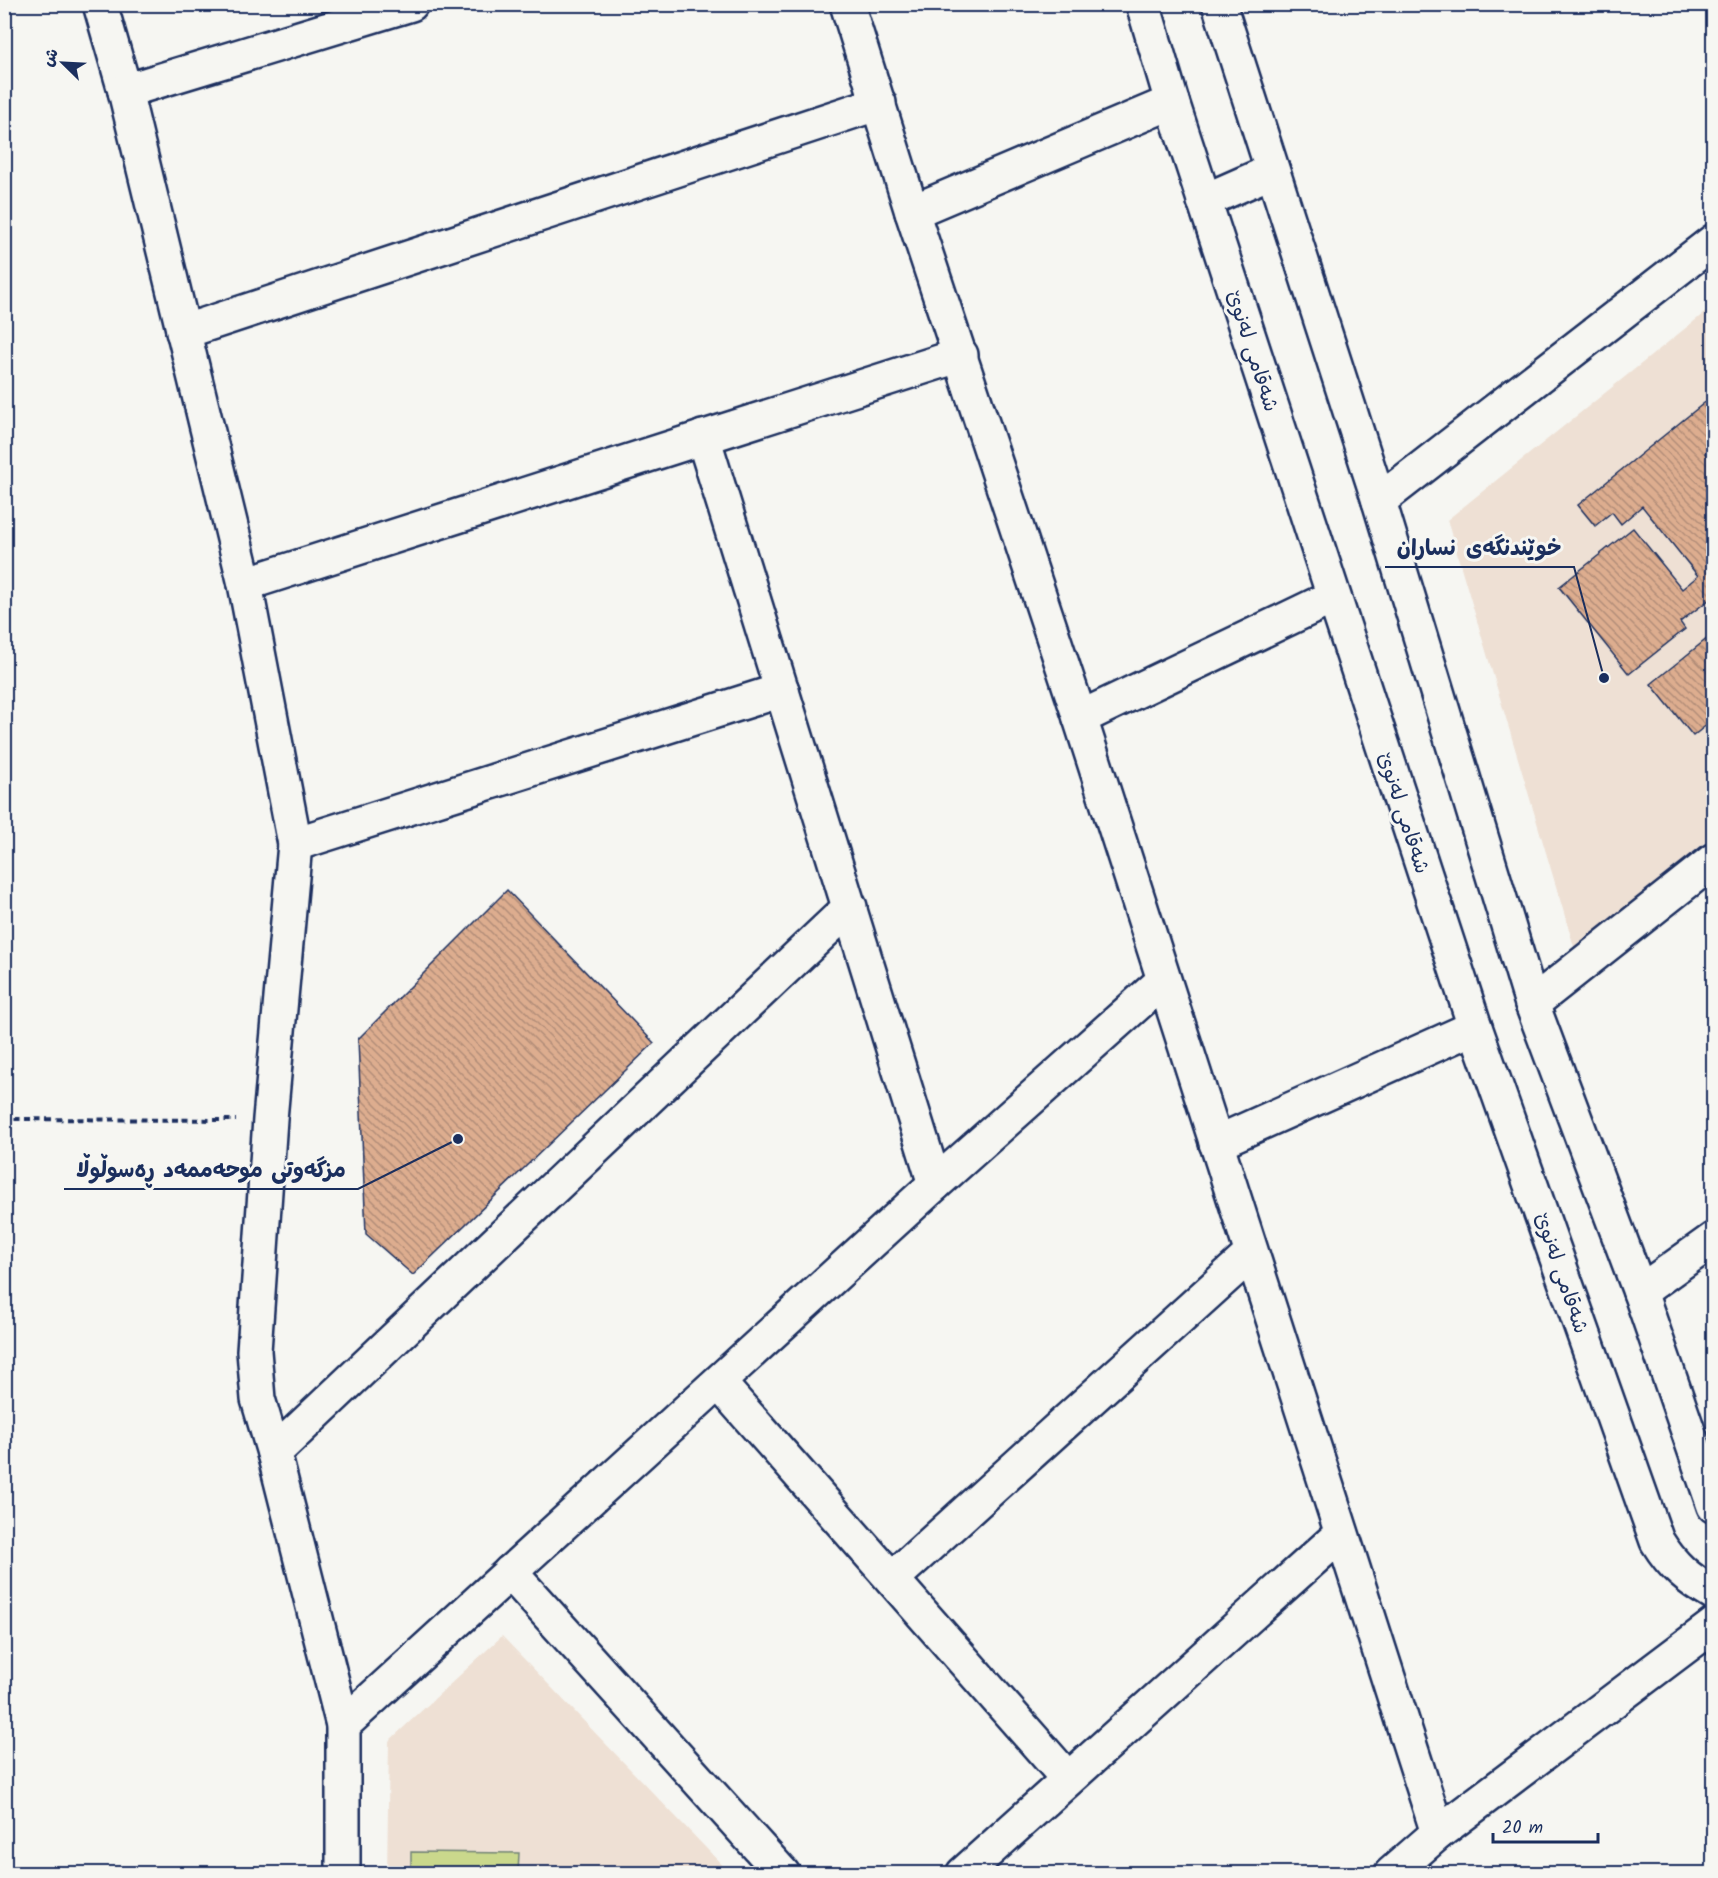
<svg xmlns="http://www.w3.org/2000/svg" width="1718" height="1878" viewBox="0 0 1718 1878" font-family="Kalam,'Playpen Sans Arabic',sans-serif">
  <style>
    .built { fill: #eee0d4 }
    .pitch { fill: #cad88c; stroke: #728475; stroke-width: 1.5 }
    .building { fill: url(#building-back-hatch); stroke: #1b2f5e; stroke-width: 1.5 }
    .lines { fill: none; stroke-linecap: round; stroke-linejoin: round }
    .minor-casing { stroke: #1b2f5e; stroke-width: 38 }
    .path { stroke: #1b2f5e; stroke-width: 4; stroke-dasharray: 6 4.5; stroke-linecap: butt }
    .minor { stroke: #f6f6f2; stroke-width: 33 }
    .labels { text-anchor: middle; stroke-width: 6; stroke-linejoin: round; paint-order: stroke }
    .street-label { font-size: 21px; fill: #1b2f5e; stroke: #f6f6f2 }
    .leader { fill: none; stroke: #1b2f5e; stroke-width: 2 }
    .callout-dot { fill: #1b2f5e; stroke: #f6f6f2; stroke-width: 2 }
    .callout-label { font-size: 22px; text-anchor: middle; font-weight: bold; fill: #1b2f5e; stroke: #f6f6f2; stroke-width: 6; stroke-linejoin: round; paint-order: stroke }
  </style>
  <defs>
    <pattern id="building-back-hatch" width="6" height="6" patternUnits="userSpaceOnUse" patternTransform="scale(1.5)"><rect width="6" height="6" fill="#ddad8f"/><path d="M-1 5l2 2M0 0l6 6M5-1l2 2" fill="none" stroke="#b28d78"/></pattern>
  </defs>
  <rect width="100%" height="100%" fill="#f6f6f2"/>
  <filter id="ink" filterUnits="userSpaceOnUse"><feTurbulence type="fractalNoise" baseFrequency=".0167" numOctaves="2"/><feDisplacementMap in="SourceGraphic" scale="12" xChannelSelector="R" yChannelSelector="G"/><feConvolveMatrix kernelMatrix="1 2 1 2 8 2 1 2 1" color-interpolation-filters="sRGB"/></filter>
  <g filter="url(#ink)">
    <!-- built -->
    <g class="built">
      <polygon points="1713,306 1713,836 1575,950 1447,520"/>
      <polygon points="502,1636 730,1873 387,1874 389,1741"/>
    </g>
    <!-- pitch -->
    <polygon class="pitch" points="411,1852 519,1853 518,1873 411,1873"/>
    <!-- building -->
    <g class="building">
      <polygon points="1714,395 1714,446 1705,453 1714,463 1714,596 1680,622 1685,629 1629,674 1559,587 1633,528 1682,589 1698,576 1642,506 1621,524 1612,512 1595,526 1578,505"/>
      <polygon points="1714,633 1714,719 1693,736 1651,684"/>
      <polygon points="507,890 654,1043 413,1275 366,1234 358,1039"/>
    </g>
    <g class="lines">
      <defs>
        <g id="minor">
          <polyline points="100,4 125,91 245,584 295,844 270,1119 254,1351 258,1399 274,1453 343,1725 343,1874"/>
          <polyline points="847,4 912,212 1080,718 1438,1833"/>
          <path d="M1143,4L1172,102L1475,1027L1657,1541C1673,1567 1688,1579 1714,1594"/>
          <polyline points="1219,4 1379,501 1532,1004 1640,1292 1714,1506"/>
          <polyline points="125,91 411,4"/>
          <polyline points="1204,201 1272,171"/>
          <polyline points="912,212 1172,102"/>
          <polyline points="183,332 879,103"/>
          <polyline points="703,437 935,1184"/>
          <polyline points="1379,501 1714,241"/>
          <polyline points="245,584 961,355"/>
          <polyline points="1080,718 1333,597"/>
          <polyline points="295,844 782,690"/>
          <polyline points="1532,1004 1714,860"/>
          <polyline points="1216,1143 1475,1027"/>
          <polyline points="1640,1292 1714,1239"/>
          <polyline points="719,1383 1068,1779"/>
          <polyline points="274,1453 850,907"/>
          <polyline points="510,1572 783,1874"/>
          <polyline points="892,1579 1251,1254"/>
          <polyline points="343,1725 935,1184 1163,981"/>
          <polyline points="963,1874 1341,1534"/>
          <polyline points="1391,1874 1438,1833 1714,1625"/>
        </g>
      </defs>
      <!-- minor casing -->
      <use href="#minor" class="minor-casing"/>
      <!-- path -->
      <polyline class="path" points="4,1119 236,1120"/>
      <!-- minor -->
      <use href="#minor" class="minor"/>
    </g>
  </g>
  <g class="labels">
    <!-- street labels -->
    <g class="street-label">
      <text transform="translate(1253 351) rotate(72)" y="7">شەقامی لەنوێ</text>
      <text transform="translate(1404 813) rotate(72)" y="7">شەقامی لەنوێ</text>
      <text transform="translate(1562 1273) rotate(71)" y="7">شەقامی لەنوێ</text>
    </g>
  </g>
  <!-- callouts -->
  <path class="leader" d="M1604 678L1574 567H1385M458 1139L358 1189H64"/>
  <g class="callout-dot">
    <circle cx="1604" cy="678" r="6"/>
    <circle cx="458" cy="1139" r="6"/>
  </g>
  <g class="callout-label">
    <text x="1479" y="555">خوێندنگەی نساران</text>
    <text x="211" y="1177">مزگەوتی موحەممەد ڕەسوڵوڵا</text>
  </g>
  <!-- margin -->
  <rect width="1718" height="1878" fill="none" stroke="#f6f6f2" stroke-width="24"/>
  <rect x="12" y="12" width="1694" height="1854" fill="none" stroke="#1b2f5e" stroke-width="2" filter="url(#ink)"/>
  <!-- north arrow -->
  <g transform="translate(63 63) rotate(294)" stroke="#f6f6f2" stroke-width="4.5" paint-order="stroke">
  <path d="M0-4.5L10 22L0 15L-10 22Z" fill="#1b2f5e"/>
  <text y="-9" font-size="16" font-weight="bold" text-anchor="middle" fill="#1b2f5e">ش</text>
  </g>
  <!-- scale -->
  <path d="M1493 1833v9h105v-9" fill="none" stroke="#1b2f5e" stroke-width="3"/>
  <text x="1502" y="1833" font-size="18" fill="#1b2f5e" stroke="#f6f6f2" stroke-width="4.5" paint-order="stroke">20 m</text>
</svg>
